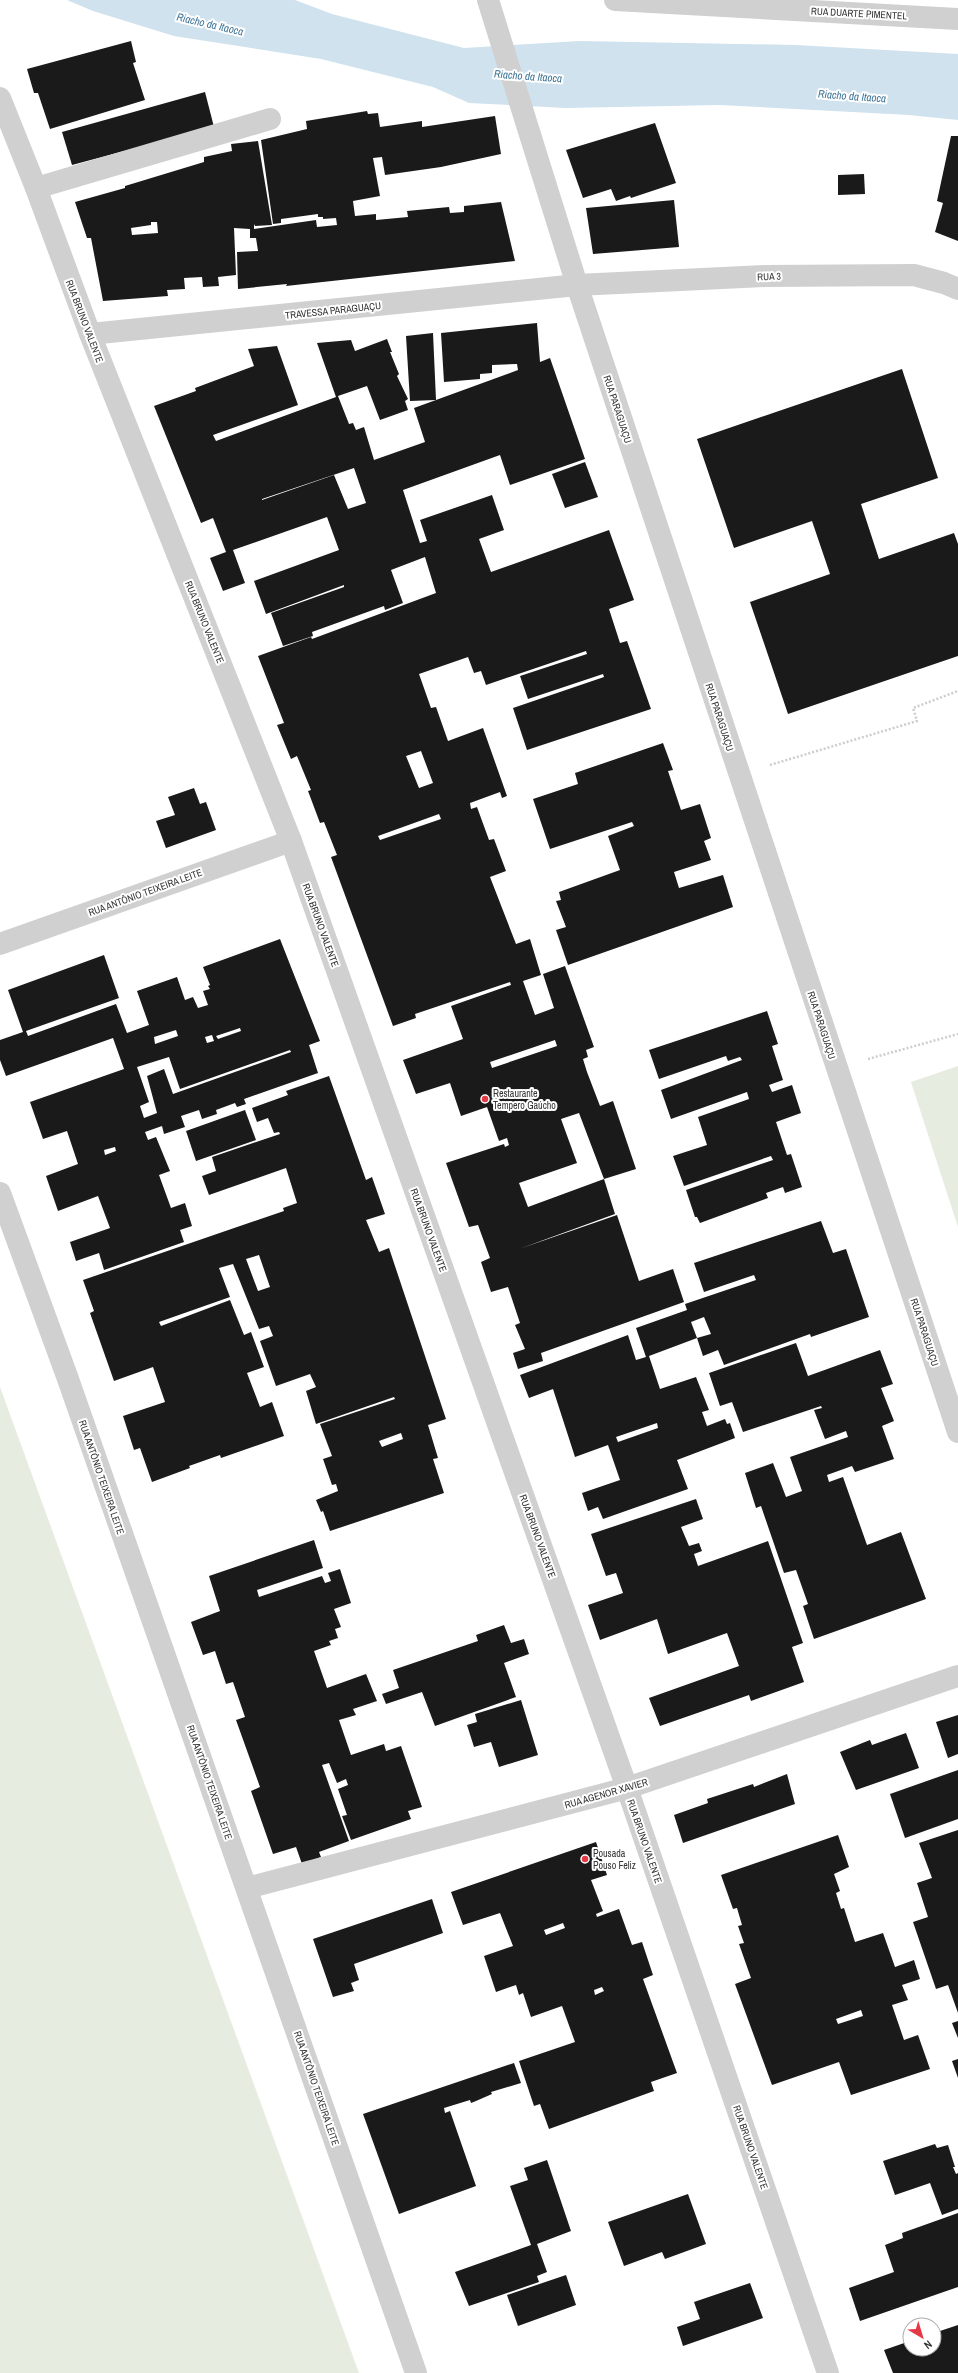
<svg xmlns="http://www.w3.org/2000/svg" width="958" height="2373" viewBox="0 0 958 2373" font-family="'Archivo Narrow',sans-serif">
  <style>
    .green { fill: #e6ecdf }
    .water { fill: #cfe2ee }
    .building { fill: #1a1a1a; fill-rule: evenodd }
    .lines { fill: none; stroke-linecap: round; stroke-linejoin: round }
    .path { stroke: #cdcdcd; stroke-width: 2.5; stroke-dasharray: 2 2; stroke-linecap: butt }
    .minor { stroke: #d0d0d0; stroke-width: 22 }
    .poi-dot { fill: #e63946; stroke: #fff; stroke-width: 1.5 }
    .labels { text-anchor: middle; stroke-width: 4; stroke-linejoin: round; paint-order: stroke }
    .street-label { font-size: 10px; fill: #333; stroke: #fff }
    .poi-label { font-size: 10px; fill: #333; stroke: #fff; text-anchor: start }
    .water-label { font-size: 11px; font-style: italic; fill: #3f7597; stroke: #fff }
  </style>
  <rect width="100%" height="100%" fill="#fff"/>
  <!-- green -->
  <g class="green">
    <polygon points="958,1066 958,1227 911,1082"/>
    <polygon points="0,1387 359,2373 0,2373"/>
  </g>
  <!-- water -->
  <polygon class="water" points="67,0 295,0 332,14 464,48 580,41 796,45 958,54 958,120 909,115 720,105 566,108 469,103 433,87 321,59 174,36 93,11"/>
  <!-- building -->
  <g class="building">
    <polygon points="131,41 136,62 133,63 145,100 50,129 38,93 34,93 27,69"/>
    <polygon points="205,92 214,127 72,165 62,132"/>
    <path d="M367,111L368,114L378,113L380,127L422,121V127L495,116L501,154L441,167L385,175L382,157L373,158L380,196L353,201L355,216L376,214V220L408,217L407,211L449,207L450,213L464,212V206L501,202L515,261L286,286L287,284L238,289L237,252L258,251L256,238H250V229L234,228L236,275L218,277L219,286L203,287L202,277L184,278L185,289L167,290L168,296L103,301L91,238H87L75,202L125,188V186L204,162V157L232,151L231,144L258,141L272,225L255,226L254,224V229L316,220L317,227L337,225L336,218L323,219V217H318V214L281,219V223L273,224L261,140L307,129L306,121ZM151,222H157L158,233L132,235L131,228L151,225Z"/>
    <polygon points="655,123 676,183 631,198 630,196 616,201 611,189 583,198 566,150"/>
    <polygon points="951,136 958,136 958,241 935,232 943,203 937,201"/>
    <polygon points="864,174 865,194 838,195 838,175"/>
    <polygon points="674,200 679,247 593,254 586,208"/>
    <path d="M537,323L540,362L550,358L585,459L510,485L500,455L403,490L420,543L427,541L420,520L492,495L504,530L479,539L491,572L609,530L634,600L609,609L620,643L627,641L651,709L527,750L513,708L604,677L603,674L528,699L520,676L587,654L586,651L486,685L481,671L474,673L468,657L419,674L431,708L436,707L448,741L483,728L507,796L502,798L500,792L470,803L471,809L477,807L489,840L494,839L506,871L490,877L516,944L530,939L541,975L523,981L535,1015L554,1008L543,974L565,966L594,1047L586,1050L588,1057L583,1059L587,1072L600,1106L613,1101L636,1169L604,1179L579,1113L561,1119L577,1163L519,1183L528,1207L604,1179L615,1214L519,1249L617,1215L639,1281L673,1269L684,1302L541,1353L543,1361L518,1369L513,1353L525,1349L515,1325L520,1323L508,1287L491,1292L481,1262L490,1258L478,1225L469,1227L446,1163L504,1144L505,1147L509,1145L507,1138L499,1141L487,1107L461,1116L450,1083L416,1094L403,1060L463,1039L451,1006L511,985L510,982L415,1014L416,1018L393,1026L331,857L337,855L324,822L320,823L308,791L311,790L297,756L291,759L277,725L284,723L258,656L311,637L312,639L436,593L425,557L391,570L403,603L385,610L384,606L312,632L313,636L283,646L271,613L344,587V585L266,614L254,581L339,550L327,517L233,550L245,583L223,591L210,558L226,552L213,518L201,523L154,406L196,391L195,388L254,366L248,349L277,346L298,405L213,435L216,441L336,397L317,343L351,340L355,351L387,339L392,352H390L399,374L397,376L408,399L405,401L408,410L380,420L367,386L338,396L349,424L353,423L356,430L364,427L374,460L425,442L414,408L436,400L410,401L406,336L433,333L436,400L518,370L517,364L492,365V373L480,374V379L444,382L441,333ZM354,468L366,503L348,509L334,475L262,500V499ZM421,751L433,783L419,788L406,756ZM439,814L441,819L380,840L378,836ZM555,1040L557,1046L492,1068L490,1062Z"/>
    <polygon points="902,369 938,478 861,504 879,559 954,533 958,544 958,656 788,714 750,602 830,574 812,521 734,548 697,439"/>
    <polygon points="585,462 598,497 565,508 552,474"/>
    <polygon points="663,743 673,770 668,771 681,810 700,804 711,838 704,841 711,860 674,872 679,888 723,875 733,907 568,965 556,930 566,927 556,901 561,900 559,892 620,870 608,836 634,826 632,822 550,849 533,799 578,784 575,773"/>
    <polygon points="194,788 200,804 206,802 216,830 166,848 156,821 175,815 168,797"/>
    <path d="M280,939L320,1041L309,1045L318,1073L244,1099L246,1104L237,1107L235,1103L216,1110L217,1114L202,1119L199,1110L181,1116L185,1127L164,1134L162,1126L145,1132L148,1140L156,1137L170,1171L159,1175L171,1208L185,1203L192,1226L180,1230L184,1242L104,1270L99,1253L76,1261L70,1242L110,1228L98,1196L58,1211L46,1176L78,1164L67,1131L43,1139L30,1102L124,1069L113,1038L6,1076L0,1060V1040L23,1032L8,990L104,955L119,998L26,1031L28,1036L116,1004L127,1033L149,1025L137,991L177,977L185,1000L193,997L198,1008L208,1005L203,991L210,989L208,986L210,985L203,967ZM240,1028L241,1031L218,1039L216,1036ZM176,1030L178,1036L155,1044L154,1037ZM212,1035L214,1041L207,1043L205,1037ZM290,1050L291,1052L173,1094L164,1069L147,1076L157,1113L144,1118L140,1106L149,1102L137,1067L169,1057L180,1089ZM115,1147L116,1151L105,1155L104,1150Z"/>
    <polygon points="767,1011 778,1044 772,1046 783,1080 769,1085 772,1092 792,1085 801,1113 776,1122 787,1155 791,1154 802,1187 785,1193 783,1187 766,1193 768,1198 700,1223 697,1217 695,1217 686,1190 773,1160 771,1156 684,1186 673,1156 707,1145 698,1117 749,1099 747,1092 671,1119 661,1090 742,1060 740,1057 728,1061 726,1056 659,1079 649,1050"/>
    <path d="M329,1076L366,1180L372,1177L385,1214L366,1220L379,1252L389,1248L446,1419L428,1425L438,1458L433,1459L444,1493L330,1531L323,1511L321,1512L316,1500L338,1491L336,1484L332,1485L323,1459L332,1456L320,1424L395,1399L394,1397L316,1424L306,1391L316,1387L310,1374L276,1386L260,1341L273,1336L269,1326L259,1329L233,1264L219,1268L230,1297L159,1322L161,1326L230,1300L244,1335L251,1332L264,1367L247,1373L260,1407L272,1402L284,1436L221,1458L220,1455L189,1466L190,1468L152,1482L140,1448L134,1450L123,1416L165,1402L153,1367L114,1381L90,1313L94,1311L83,1280L284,1211L283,1208L297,1203L286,1168L209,1195L202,1176L216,1171L212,1157L280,1134L279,1132L274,1133L268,1118L257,1122L252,1108L288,1095L286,1091ZM259,1255L270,1287L258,1291L246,1259ZM401,1433L403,1439L382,1447L379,1441Z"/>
    <polygon points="245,1110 256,1140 196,1161 186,1131"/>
    <path d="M821,1221L833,1253L846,1249L869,1317L811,1337L810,1334L724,1365L718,1350L703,1356L697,1338L711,1334L704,1317L691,1322L697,1338L649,1356L660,1389L696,1377L709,1410L702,1412L707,1426L725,1419L727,1424L730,1423L735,1438L677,1460L688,1489L603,1519L598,1507L588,1511L582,1493L620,1480L608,1445L575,1457L553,1389L529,1398L520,1375L628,1335L636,1360L646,1357L636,1328L687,1310L685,1304L756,1280L754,1275L704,1292L694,1263ZM657,1423L658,1428L618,1442L616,1437Z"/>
    <polygon points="796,1343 808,1376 880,1350 893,1384 881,1388 894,1421 882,1426 894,1459 855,1472 852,1466 827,1475 829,1482 843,1477 867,1545 901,1532 926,1599 814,1639 803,1606 808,1604 796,1570 784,1573 761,1506 756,1508 745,1473 773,1463 786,1497 802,1491 790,1457 848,1437 846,1431 825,1439 814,1410 822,1408 821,1406 743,1432 732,1402 720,1406 709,1373"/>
    <polygon points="696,1499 703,1519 681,1527 689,1546 699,1543 702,1551 694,1554 698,1566 768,1541 803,1643 792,1647 804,1682 751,1701 749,1695 660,1726 649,1698 739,1666 727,1633 668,1654 657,1619 600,1640 588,1605 623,1593 616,1573 606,1576 591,1534"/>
    <polygon points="314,1540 323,1568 257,1590 259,1597 322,1576 325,1583 331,1581 328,1573 340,1569 351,1603 334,1609 341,1627 335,1629 338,1638 329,1641 331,1645 314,1651 327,1688 366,1674 377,1701 353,1709 356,1715 339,1720 351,1755 384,1744 386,1751 401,1746 422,1807 408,1811 411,1819 351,1840 342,1816 347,1815 338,1789 348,1785 346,1779 337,1783 329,1763 322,1765 349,1841 319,1852 321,1857 302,1864 296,1847 273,1854 251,1791 260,1787 236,1720 245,1717 233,1682 226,1684 215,1651 203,1655 191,1622 220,1611 209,1576"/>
    <polygon points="504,1625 511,1643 524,1639 529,1654 504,1663 516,1697 435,1726 422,1692 386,1704 382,1694 399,1688 393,1670 478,1641 476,1635"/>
    <polygon points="521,1700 538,1755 499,1767 491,1742 474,1747 467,1725 477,1722 475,1714"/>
    <polygon points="958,1715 958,1754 948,1758 936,1722"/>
    <polygon points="906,1733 919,1768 856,1790 840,1752 870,1740 872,1745"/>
    <polygon points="958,1770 958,1819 905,1838 890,1794"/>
    <polygon points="787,1774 795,1804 683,1843 674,1815 708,1803 707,1799 753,1784 754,1787"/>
    <polygon points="958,1830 958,2013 948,1985 936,1989 913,1922 928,1917 917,1883 932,1878 919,1843"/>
    <path d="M838,1835L849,1867L834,1874L840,1891L836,1893L841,1909L844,1908L855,1942L883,1933L895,1967L914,1960L920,1979L902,1985L908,2000L892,2005L904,2040L918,2035L930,2069L851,2095L839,2062L772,2085L735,1984L751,1978L739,1944L744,1943L738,1926L742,1925L737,1908L733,1909L721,1875ZM861,2010L863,2016L838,2024L836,2019Z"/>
    <path d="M596,1842L607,1875L591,1880L603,1911L596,1914L597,1917L619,1909L632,1945L642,1942L653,1975L643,1979L677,2073L651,2082L654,2091L549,2129L540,2104L534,2106L519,2061L575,2042L562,2006L531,2017L523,1993L519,1995L516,1985L496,1992L484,1956L513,1946L500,1913L463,1925L451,1892ZM563,1923L565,1928L546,1935L544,1930ZM602,1987L604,1991L595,1995L594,1990Z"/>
    <polygon points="432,1899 443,1933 354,1964 359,1980 351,1983 354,1991 333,1997 313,1939"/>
    <polygon points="958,2021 958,2038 952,2023"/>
    <polygon points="958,2059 958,2078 952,2061"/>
    <polygon points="514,2063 521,2083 491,2092 492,2094 476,2101 471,2103 470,2100 444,2108 445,2113 450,2111 476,2186 399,2214 363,2114"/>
    <polygon points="935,2144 937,2148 948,2145 955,2167 953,2167 956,2174 958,2173 958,2209 942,2215 930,2183 895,2195 883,2161"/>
    <polygon points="547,2160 571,2231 537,2244 547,2272 537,2276 539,2282 469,2306 455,2272 531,2245 510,2186 528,2180 524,2168"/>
    <polygon points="688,2194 706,2244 665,2259 662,2252 624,2266 608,2222"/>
    <polygon points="958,2213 958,2287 860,2321 849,2288 894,2272 885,2245 903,2238 902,2233"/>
    <polygon points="566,2275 576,2305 518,2326 507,2295"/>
    <polygon points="750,2283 763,2318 683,2346 677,2327 700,2319 694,2302"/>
    <polygon points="958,2325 958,2373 893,2373 884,2350 910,2341 910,2349 934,2349 934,2333"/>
  </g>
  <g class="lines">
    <!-- path -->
    <g class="path">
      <polyline points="770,765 917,721 913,708 958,691"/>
      <polyline points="868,1059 958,1034"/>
    </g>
    <!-- minor -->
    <g class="minor">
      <polyline points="488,0 577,285 958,1432"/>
      <polyline points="615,0 958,19"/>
      <polyline points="0,98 36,188 90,334 291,841 627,1788 828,2373"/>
      <polyline points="36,188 270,119"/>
      <polyline points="90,334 577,285 766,276 914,275 944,283 958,289"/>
      <polyline points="0,944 291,841"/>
      <polyline points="0,1193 68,1379 416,2373"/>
      <polyline points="247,1888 627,1788 958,1676"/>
    </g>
  </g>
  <!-- markers -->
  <g class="poi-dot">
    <circle cx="485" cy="1099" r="4"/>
    <circle cx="585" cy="1859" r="4"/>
  </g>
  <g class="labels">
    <!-- street labels -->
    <g class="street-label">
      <text transform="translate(859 13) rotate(3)" y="4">RUA DUARTE PIMENTEL</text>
      <text transform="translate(769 276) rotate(-2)" y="4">RUA 3</text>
      <text transform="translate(333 310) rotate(-6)" y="4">TRAVESSA PARAGUAÇU</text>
      <text transform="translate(85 321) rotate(69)" y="4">RUA BRUNO VALENTE</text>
      <text transform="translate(618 409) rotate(72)" y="4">RUA PARAGUAÇU</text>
      <text transform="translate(205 622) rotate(68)" y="4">RUA BRUNO VALENTE</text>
      <text transform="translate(720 717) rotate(72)" y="4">RUA PARAGUAÇU</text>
      <text transform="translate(145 892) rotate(-20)" y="4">RUA ANTÔNIO TEIXEIRA LEITE</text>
      <text transform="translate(321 925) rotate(70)" y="4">RUA BRUNO VALENTE</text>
      <text transform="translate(822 1025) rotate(72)" y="4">RUA PARAGUAÇU</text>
      <text transform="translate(429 1230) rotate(70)" y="4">RUA BRUNO VALENTE</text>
      <text transform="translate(925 1332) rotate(72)" y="4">RUA PARAGUAÇU</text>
      <text transform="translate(102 1477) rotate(71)" y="4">RUA ANTÔNIO TEIXEIRA LEITE</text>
      <text transform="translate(538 1536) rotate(70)" y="4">RUA BRUNO VALENTE</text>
      <text transform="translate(210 1782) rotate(71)" y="4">RUA ANTÔNIO TEIXEIRA LEITE</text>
      <text transform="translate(606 1793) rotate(-16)" y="4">RUA AGENOR XAVIER</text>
      <text transform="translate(645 1841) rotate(71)" y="4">RUA BRUNO VALENTE</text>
      <text transform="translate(317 2088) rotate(71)" y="4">RUA ANTÔNIO TEIXEIRA LEITE</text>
      <text transform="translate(751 2147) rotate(71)" y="4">RUA BRUNO VALENTE</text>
    </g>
    <!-- poi labels -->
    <g class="poi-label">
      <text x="493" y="1097">Restaurante<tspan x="493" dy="12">Tempero Gaúcho</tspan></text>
      <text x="593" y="1857">Pousada<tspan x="593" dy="12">Pouso Feliz</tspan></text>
    </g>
    <!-- water labels -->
    <g class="water-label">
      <text transform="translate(210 24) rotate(13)" y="4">Riacho da Itaoca</text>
      <text transform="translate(528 76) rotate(4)" y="4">Riacho da Itaoca</text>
      <text transform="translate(852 96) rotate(4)" y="4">Riacho da Itaoca</text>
    </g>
  </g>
  <!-- north arrow -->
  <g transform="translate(922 2337) rotate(142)"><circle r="19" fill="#ffffff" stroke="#adadad"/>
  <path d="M0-3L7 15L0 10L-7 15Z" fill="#e63946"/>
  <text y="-6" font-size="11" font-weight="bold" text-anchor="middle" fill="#333333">N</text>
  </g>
</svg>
